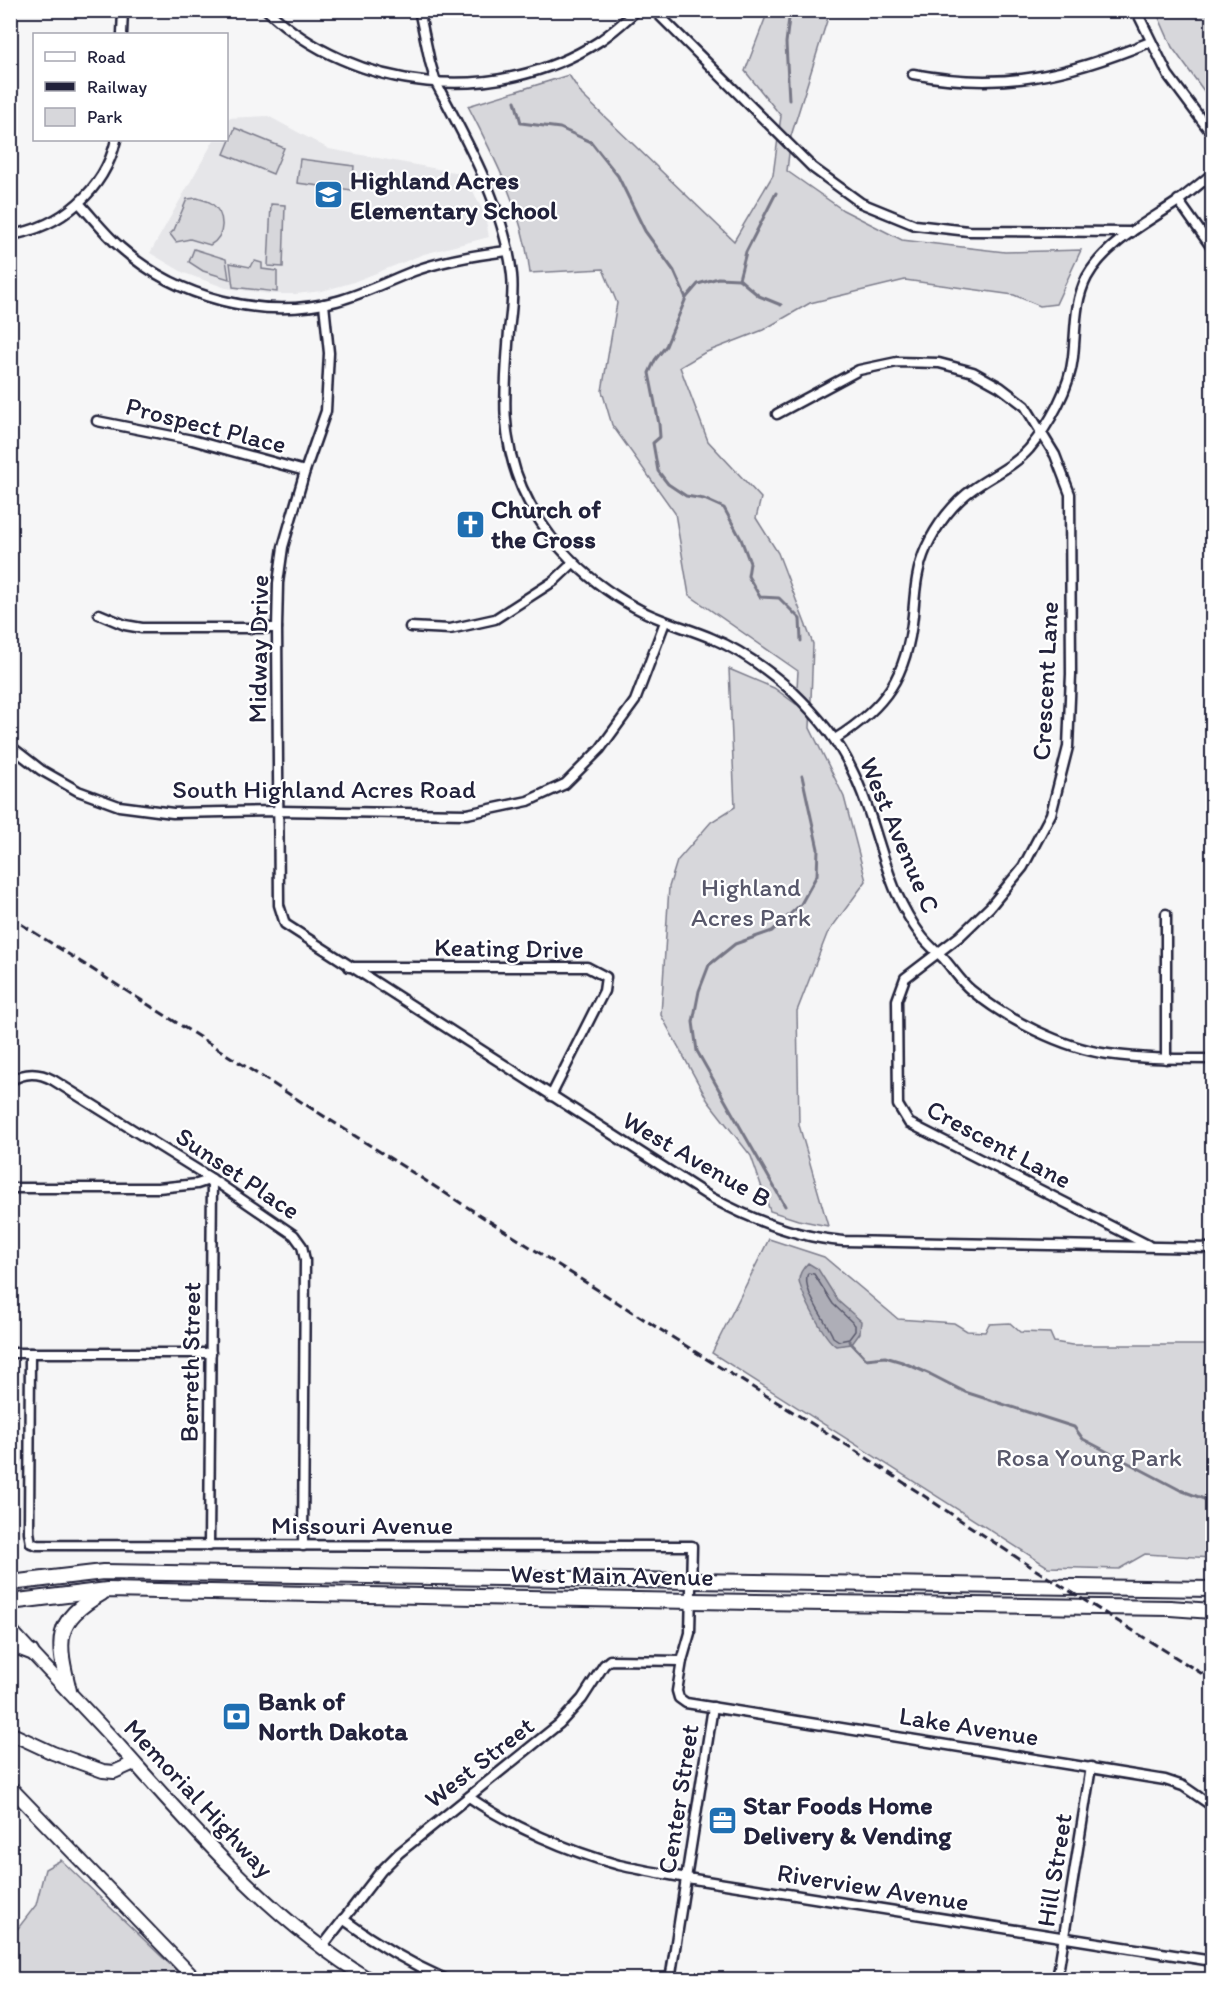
<svg xmlns="http://www.w3.org/2000/svg" width="1223" height="1990" viewBox="0 0 1223 1990" font-family="Itim,sans-serif">
  <style>
    .built { fill: #e6e6e9 }
    .green { fill: #d7d7db; stroke: #7c7c8b; stroke-width: 1.5 }
    .water { fill: #aeaeb7; stroke: #767685; stroke-width: 1.5 }
    .lines { fill: none; stroke-linecap: round; stroke-linejoin: round }
    .shore { stroke: #5a5a6d; stroke-width: 1.5 }
    .stream { stroke: #767685; stroke-width: 3 }
    .street-casing { stroke: #22223b; stroke-width: 13 }
    .secondary-casing { stroke: #22223b; stroke-width: 16 }
    .primary-casing { stroke: #22223b; stroke-width: 18 }
    .street { stroke: #fff; stroke-width: 8 }
    .secondary { stroke: #fff; stroke-width: 12 }
    .primary { stroke: #fff; stroke-width: 14 }
    .rail { stroke: #22223b; stroke-width: 3; stroke-dasharray: 9 4.5; stroke-linecap: butt }
    .labels { text-anchor: middle; stroke-width: 4.5; stroke-linejoin: round; paint-order: stroke }
    .poi-label { font-size: 26px; font-weight: bold; fill: #22223b; stroke: #fff; text-anchor: start }
    .street-label { font-size: 26px; fill: #22223b; stroke: #fff }
    .park-label { font-size: 26px; fill: #58586b; stroke: #fff }
  </style>
  <rect width="100%" height="100%" fill="#f6f6f7"/>
  <filter id="ink" filterUnits="userSpaceOnUse"><feTurbulence type="fractalNoise" baseFrequency=".0167" numOctaves="2"/><feDisplacementMap in="SourceGraphic" scale="12" xChannelSelector="R" yChannelSelector="G"/><feConvolveMatrix kernelMatrix="1 2 1 2 8 2 1 2 1" color-interpolation-filters="sRGB"/></filter>
  <g filter="url(#ink)">
    <!-- built -->
    <polygon class="built" points="268,116 329,149 465,174 485,216 489,237 424,254 351,283 322,291 296,294 270,294 226,288 184,273 150,253 214,140 226,140 227,118"/>
    <!-- green -->
    <g class="green">
      <path d="M768,11H830L791,136L787,171L843,210L902,240L1005,252L1081,250L1056,304L1040,306L1014,295L905,280L810,303L763,330L704,353L680,367L708,441L761,498L756,518L778,553L813,644L810,728L844,797L866,881L827,934L797,1011L799,1125L828,1226L798,1220L770,1211L751,1156L708,1101L661,1015L669,887L677,861L711,822L735,807L729,669L774,688L796,704L798,671L689,595L675,513L612,425L602,391L617,303L603,269L530,273C523,211 496,161 468,106L569,75L582,95L734,241L773,175L781,116L745,71Z"/>
      <polygon points="1156,11 1212,11 1212,102 1172,47"/>
      <polygon points="235,128 284,148 273,174 224,154"/>
      <polygon points="300,159 354,166 352,190 297,183"/>
      <path d="M197,198C202,200 207,200 211,203C226,214 226,236 210,245L190,239L176,242L170,234L174,230L187,199Z"/>
      <polygon points="271,204 285,205 283,267 268,266"/>
      <polygon points="194,249 226,259 229,279 203,271 189,262"/>
      <polygon points="255,261 262,263 262,269 277,271 277,292 233,287 230,263 250,267 252,263"/>
      <polygon points="769,1239 824,1257 898,1319 954,1323 967,1331 985,1332 989,1324 1010,1323 1020,1332 1050,1333 1054,1342 1072,1345 1212,1345 1212,1558 1145,1554 1119,1569 1048,1567 712,1353"/>
      <polygon points="61,1860 185,1979 11,1979 10,1944 12,1936 36,1905 45,1869"/>
    </g>
    <!-- water -->
    <path class="water" d="M808,1263L818,1269L838,1301L861,1321L860,1333L852,1344L836,1346C825,1340 801,1294 799,1280C799,1274 804,1267 808,1263Z"/>
    <g class="lines">
      <!-- shore -->
      <path class="shore" d="M808,1273L814,1274L833,1304L855,1325V1331L849,1339L839,1341L833,1337C827,1321 800,1289 808,1273Z"/>
      <!-- stream -->
      <g class="stream">
        <polyline points="789,100 786,43 790,10"/>
        <polyline points="515,101 521,123 560,128 591,142 618,176 645,231 674,271 686,298 666,346 655,360 649,373 659,424 660,437 653,443 658,471 668,484 686,496 704,499 724,508 741,539 750,563 748,576 760,597 779,598 800,619 801,641"/>
        <polyline points="739,279 746,252 776,193"/>
        <polyline points="686,298 698,284 718,278 739,279 759,296 781,305"/>
        <polyline points="785,1206 697,1051 693,1022 699,991 709,965 735,944 772,931 801,904 817,875 818,849 802,776"/>
        <polyline points="849,1341 866,1359 885,1357 902,1362 930,1374 965,1392 1074,1427 1083,1439 1180,1490 1212,1502"/>
      </g>
      <defs>
        <g id="street">
          <path d="M267,10C354,93 497,107 598,42C612,33 624,22 637,10"/>
          <path d="M419,10L430,62L436,83C467,141 505,209 512,275C514,294 511,313 509,331C505,386 499,436 522,488C547,544 591,586 646,613C667,623 690,629 711,638C741,650 768,670 792,691C815,713 837,738 851,768C871,807 879,851 896,892C902,905 911,922 920,934C926,943 936,951 944,959C953,969 961,982 971,990C1006,1019 1063,1048 1108,1054C1143,1059 1178,1059 1212,1059"/>
          <polyline points="654,10 813,168 861,203 915,225 968,231 1131,232"/>
          <polyline points="1136,10 1168,75 1212,134"/>
          <polyline points="122,34 123,10"/>
          <path d="M913,74C1003,91 1067,76 1150,42"/>
          <polyline points="1178,200 1212,248"/>
          <path d="M79,203C93,218 105,234 120,247C177,298 263,321 337,301C363,294 388,281 414,271C444,260 475,255 507,251"/>
          <path d="M10,235C61,227 104,191 116,140"/>
          <path d="M324,304L329,353L326,411L305,471L283,547L278,583L277,628L279,905L285,924L710,1197C752,1220 795,1237 843,1241L1212,1248"/>
          <polyline points="777,414 859,370 897,362 939,363 973,372 1000,387 1025,406 1055,455 1070,494 1071,674 1068,747 1051,814 1023,867 990,907 960,936 905,978 897,1000 898,1105 909,1123 1148,1245"/>
          <polyline points="97,421 192,440 305,471"/>
          <polyline points="99,614 125,625 142,628 277,628"/>
          <polyline points="410,627 450,629 495,619 554,581 573,563"/>
          <path d="M835,739C886,707 907,676 913,615C915,592 916,570 926,548C936,526 953,503 973,489C991,476 1014,466 1029,449C1049,425 1070,388 1073,357C1076,329 1074,302 1087,277C1106,243 1146,223 1177,202C1189,193 1201,183 1212,174"/>
          <polyline points="10,746 41,770 78,791 119,806 173,813 277,811 467,814 528,801 565,784 600,749 635,701 665,622"/>
          <polyline points="1166,914 1166,1059"/>
          <polyline points="349,967 587,967 606,977 604,991 551,1096"/>
          <path d="M10,1081C25,1072 38,1072 53,1080L212,1179L294,1235L302,1246L305,1260L303,1546"/>
          <polyline points="10,1188 158,1188 197,1184 212,1179 209,1546"/>
          <polyline points="10,1353 211,1353"/>
          <polyline points="30,1353 29,1532 31,1543 37,1545 692,1546 690,1633 682,1661 677,1691 679,1698 686,1703 1165,1780 1183,1786 1212,1806"/>
          <path d="M469,1797C512,1827 568,1851 619,1865C641,1870 665,1874 687,1878L1212,1961"/>
          <path d="M343,1919C375,1943 409,1963 447,1980"/>
          <polyline points="322,1947 381,1871 399,1853 559,1724 582,1699 604,1665 610,1660 682,1661"/>
          <polyline points="670,1980 713,1707"/>
          <polyline points="1057,1980 1091,1767"/>
        </g>
        <g id="secondary">
          <path d="M10,1629C47,1670 86,1709 123,1750C198,1834 272,1921 370,1980"/>
          <polyline points="10,1733 53,1753 103,1771 114,1772 134,1763"/>
          <polyline points="10,1787 196,1980"/>
        </g>
        <g id="primary">
          <polyline points="10,1583 103,1572 1212,1589"/>
          <polyline points="10,1602 107,1590 693,1601 1170,1608 1212,1611"/>
          <polyline points="10,1644 31,1652"/>
          <path d="M69,1691C57,1641 53,1621 102,1593"/>
        </g>
      </defs>
      <!-- street casing -->
      <use href="#street" class="street-casing"/>
      <!-- secondary casing -->
      <use href="#secondary" class="secondary-casing"/>
      <!-- primary casing -->
      <use href="#primary" class="primary-casing"/>
      <!-- street -->
      <use href="#street" class="street"/>
      <!-- secondary -->
      <use href="#secondary" class="secondary"/>
      <!-- primary -->
      <use href="#primary" class="primary"/>
      <!-- rail -->
      <polyline class="rail" points="10,917 705,1358 850,1447 1036,1570 1212,1680"/>
    </g>
  </g>
  <!-- icons -->
  <defs>
    <symbol id="school-square" viewBox="-11 -11 22 22"><rect x="-9" y="-9" width="18" height="18" rx="4" fill="#1f6fb2" stroke="#fff"/><path d="M0-5L7-2L0 1L-7-2ZM-4 1L0 2.5L4 1V4Q0 6-4 4Z" fill="#fff"/></symbol>
    <symbol id="church-square" viewBox="-11 -11 22 22"><rect x="-9" y="-9" width="18" height="18" rx="4" fill="#1f6fb2" stroke="#fff"/><path d="M-1.2-6h2.4v3.5h3.3v2.4h-3.3V6h-2.4V-.1h-3.3v-2.4h3.3Z" fill="#fff"/></symbol>
    <symbol id="bank-square" viewBox="-11 -11 22 22"><rect x="-9" y="-9" width="18" height="18" rx="4" fill="#1f6fb2" stroke="#fff"/><path d="M-6-4H6V4H-6ZM0-2.3a2.3 2.3 0 1 0 0 4.6a2.3 2.3 0 1 0 0-4.6Z" fill="#fff"/></symbol>
    <symbol id="office-square" viewBox="-11 -11 22 22"><rect x="-9" y="-9" width="18" height="18" rx="4" fill="#1f6fb2" stroke="#fff"/><path d="M-6-3h4V-5.5h4V-3h4V5H-6ZM-1-4.5V-3h2v-1.5ZM-6 0V1H6V0Z" fill="#fff"/></symbol>
  </defs>
  <g fill-rule="evenodd">
    <use href="#school-square" x="312" y="178" width="33" height="33"/>
    <use href="#church-square" x="454" y="508" width="33" height="33"/>
    <use href="#bank-square" x="220" y="1700" width="33" height="33"/>
    <use href="#office-square" x="706" y="1804" width="33" height="33"/>
  </g>
  <g class="labels">
    <!-- poi labels -->
    <g class="poi-label">
      <text x="350" y="189">Highland Acres<tspan x="350" dy="30">Elementary School</tspan></text>
      <text x="491" y="518">Church of<tspan x="491" dy="30">the Cross</tspan></text>
      <text x="258" y="1710">Bank of<tspan x="258" dy="30">North Dakota</tspan></text>
      <text x="743" y="1814">Star Foods Home<tspan x="743" dy="30">Delivery &amp; Vending</tspan></text>
    </g>
    <!-- street labels -->
    <g class="street-label">
      <text transform="translate(206 425) rotate(14)" y="9">Prospect Place</text>
      <text transform="translate(258 649) rotate(-89)" y="9">Midway Drive</text>
      <text transform="translate(1045 681) rotate(-87)" y="9">Crescent Lane</text>
      <text x="324" y="798">South Highland Acres Road</text>
      <text transform="translate(900 835) rotate(67)" y="9">West Avenue C</text>
      <text transform="translate(509 948) rotate(1)" y="9">Keating Drive</text>
      <text transform="translate(999 1144) rotate(28)" y="9">Crescent Lane</text>
      <text transform="translate(697 1159) rotate(30)" y="9">West Avenue B</text>
      <text transform="translate(238 1173) rotate(34)" y="9">Sunset Place</text>
      <text transform="translate(190 1362) rotate(-89)" y="9">Berreth Street</text>
      <text x="362" y="1534">Missouri Avenue</text>
      <text transform="translate(612 1575) rotate(1)" y="9">West Main Avenue</text>
      <text transform="translate(969 1726) rotate(9)" y="9">Lake Avenue</text>
      <text transform="translate(479 1762) rotate(-38)" y="9">West Street</text>
      <text transform="translate(199 1798) rotate(47)" y="9">Memorial Highway</text>
      <text transform="translate(678 1799) rotate(-81)" y="9">Center Street</text>
      <text transform="translate(1054 1870) rotate(-81)" y="9">Hill Street</text>
      <text transform="translate(873 1887) rotate(9)" y="9">Riverview Avenue</text>
    </g>
    <!-- park labels -->
    <g class="park-label">
      <text x="751" y="896">Highland<tspan x="751" dy="30">Acres Park</tspan></text>
      <text x="1089" y="1466">Rosa Young Park</text>
    </g>
  </g>
  <!-- margin -->
  <rect width="1223" height="1990" fill="none" stroke="#fff" stroke-width="36"/>
  <rect x="18" y="18" width="1187" height="1954" fill="none" stroke="#22223b" stroke-width="2" filter="url(#ink)"/>
  <!-- legend -->
  <rect x="33" y="33" width="195" height="108" fill="#ffffff" stroke="#a7a7b1" stroke-width="1.5"/>
  <rect x="45" y="52" width="30" height="9" fill="#ffffff" stroke="#a7a7b1" stroke-width="1.5"/>
  <text x="87" y="63" font-size="18" fill="#22223b">Road</text>
  <rect x="45" y="82" width="30" height="9" fill="#22223b" stroke="#a7a7b1" stroke-width="1.5"/>
  <text x="87" y="93" font-size="18" fill="#22223b">Railway</text>
  <rect x="45" y="108" width="30" height="18" fill="#d7d7db" stroke="#a7a7b1" stroke-width="1.5"/>
  <text x="87" y="123" font-size="18" fill="#22223b">Park</text>
</svg>
